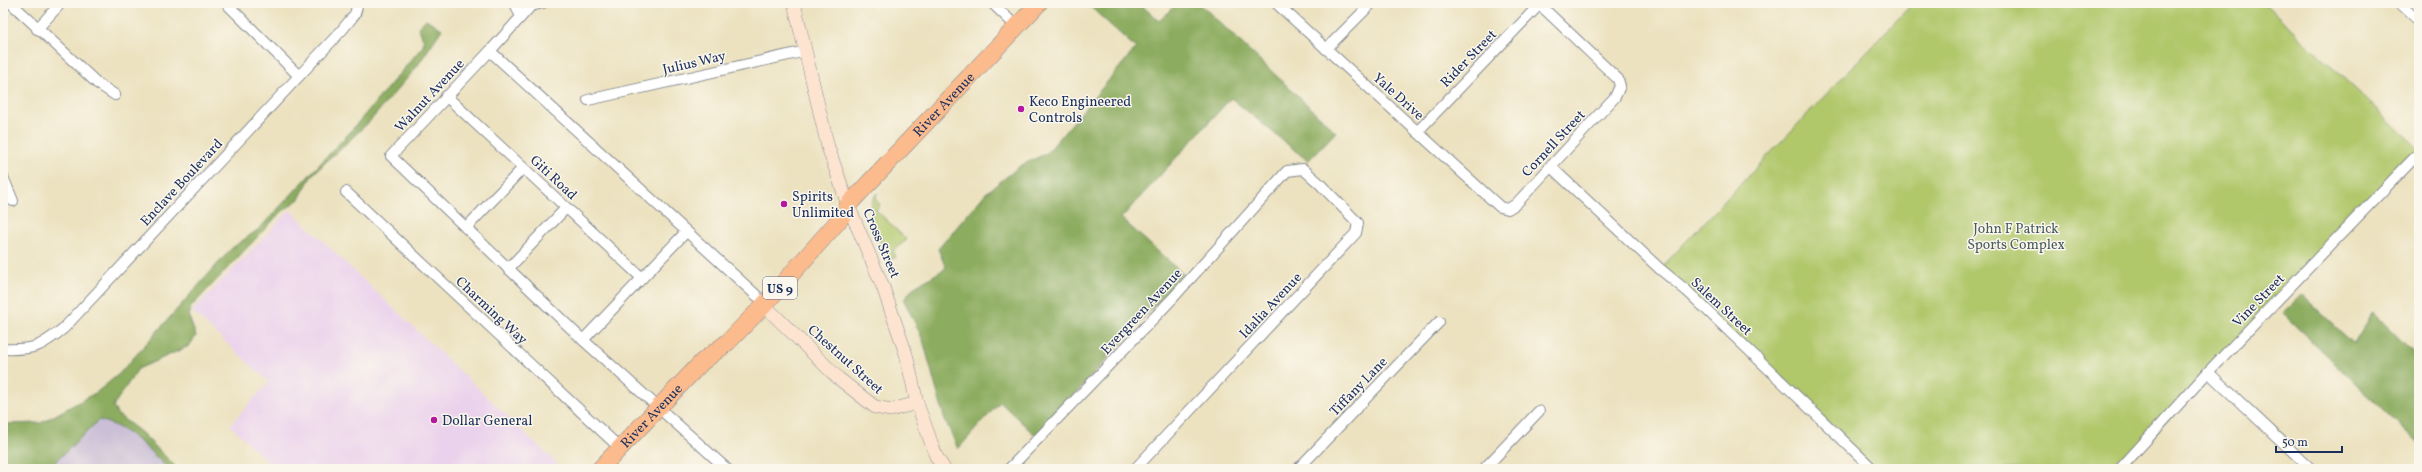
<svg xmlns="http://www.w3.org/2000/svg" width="2422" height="472" viewBox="0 0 2422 472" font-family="Vollkorn,serif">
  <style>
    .built { fill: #ead1ec }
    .industrial { fill: #cabfd6 }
    .green { fill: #b0c76b; stroke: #667b64 }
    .forest { fill: #8cac5f; stroke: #546e5e }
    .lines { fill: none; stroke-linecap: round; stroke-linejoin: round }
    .street-casing { stroke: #84888f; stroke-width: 12 }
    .secondary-casing { stroke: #84888f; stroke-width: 14 }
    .highway-casing { stroke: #84888f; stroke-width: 18 }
    .street { stroke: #fff; stroke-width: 10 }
    .secondary { stroke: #fde4d1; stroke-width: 13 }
    .highway { stroke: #fbbb8d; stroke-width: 17 }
    .poi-dot { fill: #b5179e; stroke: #fbf7ec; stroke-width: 1.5 }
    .labels { text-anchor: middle; stroke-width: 3; stroke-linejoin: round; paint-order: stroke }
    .shield { fill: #fbf7ec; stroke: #5e6b89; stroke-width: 1 }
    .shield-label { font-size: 13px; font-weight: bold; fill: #1b2f5e }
    .street-label { font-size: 14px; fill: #1b2f5e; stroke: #fbf7ec }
    .poi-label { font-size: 14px; fill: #1b2f5e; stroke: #fbf7ec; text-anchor: start }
    .park-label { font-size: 14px; fill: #485d62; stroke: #fbf7ec }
  </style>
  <rect width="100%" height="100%" fill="#fbf7ec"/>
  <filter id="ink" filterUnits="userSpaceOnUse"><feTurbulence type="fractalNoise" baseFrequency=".025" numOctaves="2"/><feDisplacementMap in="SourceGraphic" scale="8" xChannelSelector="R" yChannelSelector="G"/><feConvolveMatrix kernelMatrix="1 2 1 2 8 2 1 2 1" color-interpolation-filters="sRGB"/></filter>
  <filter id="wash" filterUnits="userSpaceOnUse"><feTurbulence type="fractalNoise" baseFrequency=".012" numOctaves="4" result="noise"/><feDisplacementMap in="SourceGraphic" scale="16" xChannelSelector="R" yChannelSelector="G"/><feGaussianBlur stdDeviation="0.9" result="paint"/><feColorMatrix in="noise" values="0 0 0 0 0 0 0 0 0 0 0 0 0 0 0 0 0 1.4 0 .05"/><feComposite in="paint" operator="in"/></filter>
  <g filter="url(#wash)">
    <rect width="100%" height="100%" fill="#ece2c0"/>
    <!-- built -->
    <polygon class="built" points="290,210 563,469 275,469 230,425 269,382 192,311"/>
    <!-- industrial -->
    <polygon class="industrial" points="108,406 175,469 48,469"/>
    <!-- green -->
    <g class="green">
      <polygon points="1913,3 2264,3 2419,149 2122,469 1872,469 1660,269"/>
      <path d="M877,193L876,200L880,205L876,210L907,240L893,250L896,257L888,261C881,242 861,212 877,193Z"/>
    </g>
    <!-- forest -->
    <g class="forest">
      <polygon points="1086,3 1139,3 1159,21 1177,3 1199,3 1336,132 1308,161 1231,98 1121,218 1183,274 1037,437 1000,402 958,449 944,417 923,340 904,300 913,288 946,268 938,249 986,193 1020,166 1047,153 1136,48"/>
      <path d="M426,19L442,29L416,68L369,122L312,175L299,199L279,214L191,307L189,317L196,336L189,346L138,369L113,406L117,414L142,433L178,469H169C146,448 130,428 99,420L48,469H3V424L41,423L97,392L119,374L232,248L259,229L350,132L423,46L424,41L418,27Z"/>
      <polygon points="2302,295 2354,344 2373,312 2419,358 2419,444 2283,314"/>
    </g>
  </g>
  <g filter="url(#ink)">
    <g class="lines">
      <defs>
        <g id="street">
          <polyline points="11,3 97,83 115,95"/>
          <polyline points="515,3 521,17"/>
          <polyline points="992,3 1017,27"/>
          <polyline points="1276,3 1500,207 1508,209 1516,204 1615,97 1620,86 1618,79 1538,3"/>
          <polyline points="2400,3 2419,21"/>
          <polyline points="228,5 299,76"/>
          <polyline points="37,29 61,3"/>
          <polyline points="1326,49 1372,3"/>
          <polyline points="490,51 531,6 543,3"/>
          <polyline points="446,96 642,278"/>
          <polyline points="588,100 806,51"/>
          <polyline points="1417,132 1540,4"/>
          <polyline points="1550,166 1660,269 1687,291 1873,469"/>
          <polyline points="3,177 13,201"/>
          <polyline points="346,192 620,448"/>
          <polyline points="466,228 523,168"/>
          <polyline points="508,269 566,208"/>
          <polyline points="583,340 686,232"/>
          <path d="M3,349C34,350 39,348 64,328L342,30L355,14L358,3"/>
          <polyline points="2208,372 2311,469"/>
          <polyline points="727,469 583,340 391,156 490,51 757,296"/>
          <polyline points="1009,469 1172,299 1287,171 1303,169 1319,183 1358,223 1356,233 1135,469"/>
          <polyline points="1298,469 1439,322"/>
          <polyline points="1484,469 1539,411"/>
          <polyline points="2120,469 2208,372 2419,153"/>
        </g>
        <g id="secondary">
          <polyline points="794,3 828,147 848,205 883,287 906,354 917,403"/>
          <polyline points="764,305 838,378 875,407 891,410 917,403 936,456 944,469"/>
        </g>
        <g id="highway">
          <path id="s1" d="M600,469L702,362L728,342L764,305L840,219L848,205L1039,3"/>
        </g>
      </defs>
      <!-- street casing -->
      <use href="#street" class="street-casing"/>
      <!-- secondary casing -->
      <use href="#secondary" class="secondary-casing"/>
      <!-- highway casing -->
      <use href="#highway" class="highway-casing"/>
      <!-- street -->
      <use href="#street" class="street"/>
      <!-- secondary -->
      <use href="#secondary" class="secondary"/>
      <!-- highway -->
      <use href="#highway" class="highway"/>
    </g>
  </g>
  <!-- markers -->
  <g class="poi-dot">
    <circle cx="1021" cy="109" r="4"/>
    <circle cx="784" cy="204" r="4"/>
    <circle cx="434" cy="420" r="4"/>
  </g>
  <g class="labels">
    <!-- shield labels -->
    <rect class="shield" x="763" y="277" width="34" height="22" rx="3"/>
    <g class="shield-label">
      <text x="780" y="293">US 9</text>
    </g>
    <!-- street labels -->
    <g class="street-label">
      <text transform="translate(1468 58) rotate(-46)" y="5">Rider Street</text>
      <text transform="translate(694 62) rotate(-13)" y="5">Julius Way</text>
      <text transform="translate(429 95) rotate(-47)" y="5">Walnut Avenue</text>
      <text transform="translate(1399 96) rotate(42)" y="5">Yale Drive</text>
      <text dy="5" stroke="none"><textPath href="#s1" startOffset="502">River Avenue</textPath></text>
      <text transform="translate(1553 143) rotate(-47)" y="5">Cornell Street</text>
      <text transform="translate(554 177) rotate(43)" y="5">Giti Road</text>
      <text transform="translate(181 182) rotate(-47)" y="5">Enclave Boulevard</text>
      <text transform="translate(882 243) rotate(67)" y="5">Cross Street</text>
      <text transform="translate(2258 300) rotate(-46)" y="5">Vine Street</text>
      <text transform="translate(1270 305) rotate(-47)" y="5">Idalia Avenue</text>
      <text transform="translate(1722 306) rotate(43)" y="5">Salem Street</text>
      <text transform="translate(492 310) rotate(43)" y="5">Charming Way</text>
      <text transform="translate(1141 311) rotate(-47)" y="5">Evergreen Avenue</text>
      <text transform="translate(846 359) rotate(42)" y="5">Chestnut Street</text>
      <text transform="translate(1358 386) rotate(-46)" y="5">Tiffany Lane</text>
      <text dy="5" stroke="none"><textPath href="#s1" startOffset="74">River Avenue</textPath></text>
    </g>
    <!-- poi labels -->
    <g class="poi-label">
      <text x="1029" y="106">Keco Engineered<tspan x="1029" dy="16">Controls</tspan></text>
      <text x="792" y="201">Spirits<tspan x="792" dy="16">Unlimited</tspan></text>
      <text x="442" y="425">Dollar General</text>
    </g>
    <!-- park labels -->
    <g class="park-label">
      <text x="2016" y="233">John F Patrick<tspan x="2016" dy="16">Sports Complex</tspan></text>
    </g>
  </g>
  <!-- margin -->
  <rect width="2422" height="472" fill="none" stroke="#fbf7ec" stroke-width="16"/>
  <!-- scale -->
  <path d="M2276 446v6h66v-6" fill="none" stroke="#1b2f5e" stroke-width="2"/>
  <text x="2282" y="446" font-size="12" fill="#1b2f5e" stroke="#fbf7ec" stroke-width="3" paint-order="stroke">50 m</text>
</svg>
